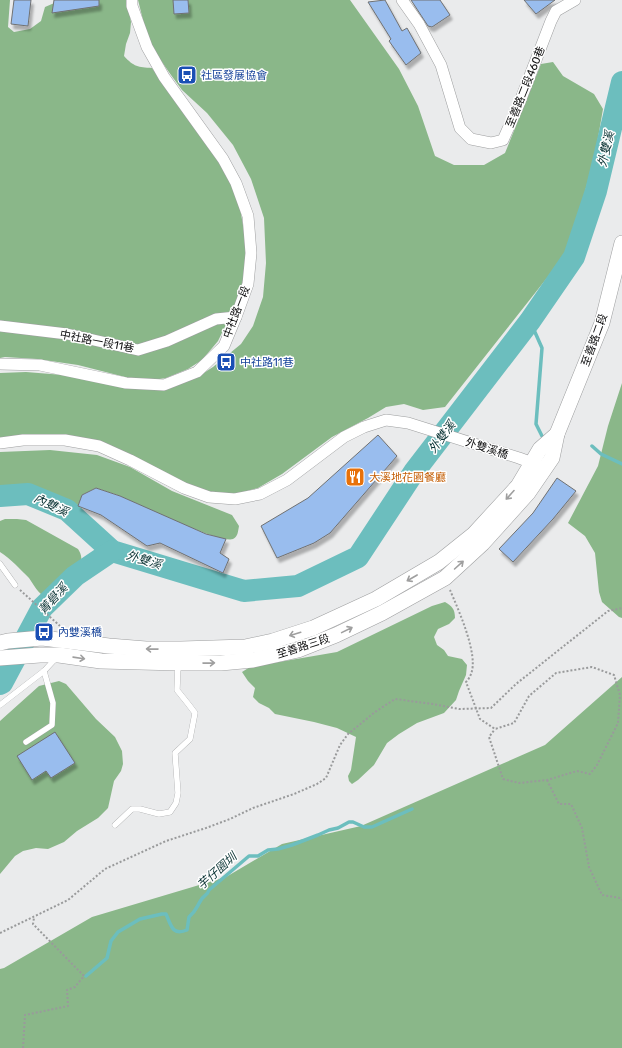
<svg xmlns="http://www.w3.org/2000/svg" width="622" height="1048" viewBox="0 0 622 1048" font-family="Rubik,'Noto Sans TC',sans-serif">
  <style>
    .forest { fill: #8ab789 }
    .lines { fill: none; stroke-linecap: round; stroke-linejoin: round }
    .stream { stroke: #6cbebe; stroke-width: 3.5 }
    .river { stroke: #6cbebe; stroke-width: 22 }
    .building { fill: #99bdee; stroke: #707172; filter: url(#shadow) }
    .lane-casing { stroke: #9e9fa0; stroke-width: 6 }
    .street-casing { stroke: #9e9fa0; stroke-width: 12 }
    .secondary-casing { stroke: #9e9fa0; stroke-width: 16 }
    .path { stroke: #999a9b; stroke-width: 2; stroke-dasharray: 2 2; stroke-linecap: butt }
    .lane { stroke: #fff; stroke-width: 5.5 }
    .street { stroke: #fff; stroke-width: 11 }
    .secondary { stroke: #fff; stroke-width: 15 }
    .oneway { stroke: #9f9f9f }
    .labels { text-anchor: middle; stroke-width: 3; stroke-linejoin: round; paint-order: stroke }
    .transit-label { font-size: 11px; fill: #164399; stroke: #fff; text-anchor: start }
    .street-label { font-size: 11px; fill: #0e0e0f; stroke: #fff }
    .food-label { font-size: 11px; fill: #c56008; stroke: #fff; text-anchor: start }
    .water-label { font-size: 12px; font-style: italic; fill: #0c3536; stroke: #fff }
  </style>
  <defs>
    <filter id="shadow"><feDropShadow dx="2.5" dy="4.5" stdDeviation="1" flood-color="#0004"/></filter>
  </defs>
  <rect width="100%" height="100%" fill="#eaebec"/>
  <!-- forest -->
  <g class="forest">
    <path d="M0,0H10L8,27L14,32L30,29L41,21L45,7L59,1L63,0H127L131,22L130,33L126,44L124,56C134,67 138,67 152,68L210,149L232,183L240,208L246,242L245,274L235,306L218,341L202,360L188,369L166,378L153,380L129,378L78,365L37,359L5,357L0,358Z"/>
    <polygon points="138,0 350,0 399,69 418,106 435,156 454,165 484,165 505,153 541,64 553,62 563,76 594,94 603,109 595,155 569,250 445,407 423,410 404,404 386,407 368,418 332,437 282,474 258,488 236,494 207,492 188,484 159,469 102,442 76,437 49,434 29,435 0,439 0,373 26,372 63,375 131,387 196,378 213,367 241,344 253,326 263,297 266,263 264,218 251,179 233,145 207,113 182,90 171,75 155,52 146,32"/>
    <polygon points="622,383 622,618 619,617 602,602 599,592 595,553 585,536 568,523 598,466 608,426"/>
    <path d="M50,450L97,455L130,467L172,491L232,515L239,526C238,531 238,537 233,539C220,544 138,504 122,497C113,493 104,491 96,488L82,495L78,506L63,504L46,495L28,491L10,489L0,490V452Z"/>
    <path d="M5,519H17L26,520L78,549C82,555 82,559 80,566L54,590L46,597C38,594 34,585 29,578C20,569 11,559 0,552V521Z"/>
    <path d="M445,602C452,606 455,609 455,618L449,624L438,629L434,637L437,645L444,650L448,656L462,659L467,665L466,675L459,691L456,700L444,713L417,723L399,734L387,743L374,765L358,780L352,784L349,781L348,776L351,770L356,737L337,728L314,722L275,714L269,708L259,703L253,697L255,688L248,681L242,672L250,667L337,652L432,606Z"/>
    <polygon points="622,677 622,1048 0,1048 0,969 4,968 92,917 226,877 282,844 361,826 545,745"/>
    <polygon points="59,681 66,684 96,719 115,737 122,751 123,764 121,771 114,781 108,808 98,818 77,831 64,842 48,849 36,848 23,851 15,856 0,874 0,721 39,686"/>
  </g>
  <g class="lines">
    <!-- stream -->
    <g class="stream">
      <polyline points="530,321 542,348 536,424 542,436"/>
      <polyline points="592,446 601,454 622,464"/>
      <path d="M86,976L107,958L111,941L118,932L140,919L162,914H166C171,925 172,936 187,930L189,917C196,911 196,908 201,900C203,896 208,895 209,890L249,856H258L268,850L278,849L292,845L318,835L329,830L338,828L349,822H353L364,827H372L412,809"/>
    </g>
    <!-- river -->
    <g class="river">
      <polyline points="0,496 28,494 67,510 112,551 244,591 298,586 358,557 414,472 530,321 574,257 596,191 622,82"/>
      <polyline points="0,684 2,683 42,608 75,576 112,551"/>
    </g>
  </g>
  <!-- building -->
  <g class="building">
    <polygon points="14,0 31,0 28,26 11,24"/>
    <polygon points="54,0 99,0 99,6 52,13"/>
    <polygon points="173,0 188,0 189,13 174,14"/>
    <polygon points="385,0 402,31 407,28 421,53 406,65 389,41 391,39 368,2"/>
    <polygon points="411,0 440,0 450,15 432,27 428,26"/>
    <polygon points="524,0 555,0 536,14"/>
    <polygon points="378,435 397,456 330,533 314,543 277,558 261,526 308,498"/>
    <polygon points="557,478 576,491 553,519 513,562 499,549 533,513"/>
    <polygon points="96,488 120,496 206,534 226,539 220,553 229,559 223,573 160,543 147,546 101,515 78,506 82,495"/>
    <polygon points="55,732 75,763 51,778 46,771 32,780 17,756"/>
  </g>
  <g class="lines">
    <defs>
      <g id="lane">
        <polyline points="0,564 15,585"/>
        <polyline points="0,705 44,671 57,657"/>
        <polyline points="26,742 52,725 53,703 44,671"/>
        <polyline points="115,825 132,809 140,809 159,814 170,812 176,803 178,793 175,753 190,739 195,713 189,705 177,690 178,664"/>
      </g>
      <g id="street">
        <polyline points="402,0 419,24 441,65 460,128 471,139 491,143 503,140 519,104 551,21 556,11 575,0"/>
        <polyline points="0,326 67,334 138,350 167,341 216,319 236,317"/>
        <polyline points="0,364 40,365 126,383 164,385 197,372 224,346 236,317 248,284 251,253 248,216 236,183 223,159 164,77 147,47 132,6 132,0"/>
        <polyline points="0,443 23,440 65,440 99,446 130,460 184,488 209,497 235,499 260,494 287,480 344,437 364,427 386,420 408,423 519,458 538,465"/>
      </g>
      <g id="secondary">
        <polyline points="0,643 8,641 42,638 109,646 146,649 181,649 245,647 273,641 313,628 376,599 439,562 474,534 518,486 540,449 557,434"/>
        <polyline points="0,658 40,655 59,655 101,661 178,663 221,663 253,660 298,650 336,635 382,613 445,578 483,543 528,493 552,458 557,434 602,323 622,243"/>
      </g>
    </defs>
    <!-- lane casing -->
    <use href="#lane" class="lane-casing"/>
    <!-- street casing -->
    <use href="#street" class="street-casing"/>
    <!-- secondary casing -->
    <use href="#secondary" class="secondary-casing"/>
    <!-- path -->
    <g class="path">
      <polyline points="20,590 60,626"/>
      <path d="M450,590C458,609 479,655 471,674C470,677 468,680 466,682L480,719L495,729L514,723L529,696L556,673L592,667L614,675L620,695L618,723L597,765L590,774L577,771L547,780L519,783L503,779L489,737L495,729"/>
      <polyline points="547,780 559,804 571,804 582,828 589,867 602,895 620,898 622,900"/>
      <polyline points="0,933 68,900 105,869 166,841 206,828 230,819 253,808 294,794 317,784 326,778 340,745 348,734 375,712 395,699 433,704 459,709 491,708 516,684 608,611 622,608"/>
      <polyline points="23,1048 25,1015 68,1006 67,990 75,987 84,976 33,924 34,918"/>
    </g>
    <!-- lane -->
    <use href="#lane" class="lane"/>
    <!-- street -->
    <use href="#street" class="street"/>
    <!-- secondary -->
    <use href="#secondary" class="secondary"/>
  </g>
  <!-- one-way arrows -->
  <defs><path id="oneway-shaft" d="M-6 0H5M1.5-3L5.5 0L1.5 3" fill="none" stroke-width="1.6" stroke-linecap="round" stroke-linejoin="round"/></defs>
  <g class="oneway">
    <use href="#oneway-shaft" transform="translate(510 495) rotate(132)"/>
    <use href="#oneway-shaft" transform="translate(459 565) rotate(-42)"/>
    <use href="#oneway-shaft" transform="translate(412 578) rotate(150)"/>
    <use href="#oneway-shaft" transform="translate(347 630) rotate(-26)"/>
    <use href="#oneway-shaft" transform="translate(295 634) rotate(163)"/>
    <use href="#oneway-shaft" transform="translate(152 649) rotate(-179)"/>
    <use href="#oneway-shaft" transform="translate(79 658) rotate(8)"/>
    <use href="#oneway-shaft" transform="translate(209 663) rotate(-1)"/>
  </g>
  <!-- icons -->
  <defs>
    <symbol id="bus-square" viewBox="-11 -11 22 22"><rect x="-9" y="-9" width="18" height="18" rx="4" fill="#1a4fb4" stroke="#fff"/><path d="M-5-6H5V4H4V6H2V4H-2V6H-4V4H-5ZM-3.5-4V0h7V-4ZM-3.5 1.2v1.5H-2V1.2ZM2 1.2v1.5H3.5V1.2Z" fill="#fff"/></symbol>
    <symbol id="restaurant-square" viewBox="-11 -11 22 22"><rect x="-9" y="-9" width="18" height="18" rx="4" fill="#e8710a" stroke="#fff"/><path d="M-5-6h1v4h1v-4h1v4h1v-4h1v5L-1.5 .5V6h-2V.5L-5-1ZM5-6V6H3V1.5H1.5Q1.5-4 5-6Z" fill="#fff"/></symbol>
  </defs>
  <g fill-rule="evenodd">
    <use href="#bus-square" x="176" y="64" width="22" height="22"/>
    <use href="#bus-square" x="215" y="351" width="22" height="22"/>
    <use href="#restaurant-square" x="344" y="466" width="22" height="22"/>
    <use href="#bus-square" x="33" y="621" width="22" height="22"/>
  </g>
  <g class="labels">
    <!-- transit labels -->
    <g class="transit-label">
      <text x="201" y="79">社區發展協會</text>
      <text x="240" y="366">中社路11巷</text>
      <text x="58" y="636">內雙溪橋</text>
    </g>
    <!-- street labels -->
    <g class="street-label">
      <text transform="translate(525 87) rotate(-68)" y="4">至善路二段460巷</text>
      <text transform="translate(236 312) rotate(-69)" y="4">中社路一段</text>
      <text transform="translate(594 340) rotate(-70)" y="4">至善路二段</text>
      <text transform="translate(97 341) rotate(11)" y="4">中社路一段11巷</text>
      <text transform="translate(487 448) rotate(18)" y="4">外雙溪橋</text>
      <text transform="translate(303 646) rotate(-18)" y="4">至善路三段</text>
    </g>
    <!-- food labels -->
    <g class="food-label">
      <text x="369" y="481">大溪地花園餐廳</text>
    </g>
    <!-- water labels -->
    <g class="water-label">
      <text transform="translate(606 149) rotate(-77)" y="4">外雙溪</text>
      <text transform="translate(442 437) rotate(-53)" y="4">外雙溪</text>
      <text transform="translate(51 505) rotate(26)" y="4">內雙溪</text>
      <text transform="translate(144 560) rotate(17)" y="4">外雙溪</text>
      <text transform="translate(53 599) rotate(-47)" y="4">菁礐溪</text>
      <text transform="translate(217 871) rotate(-42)" y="4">芋仔園圳</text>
    </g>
  </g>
</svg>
